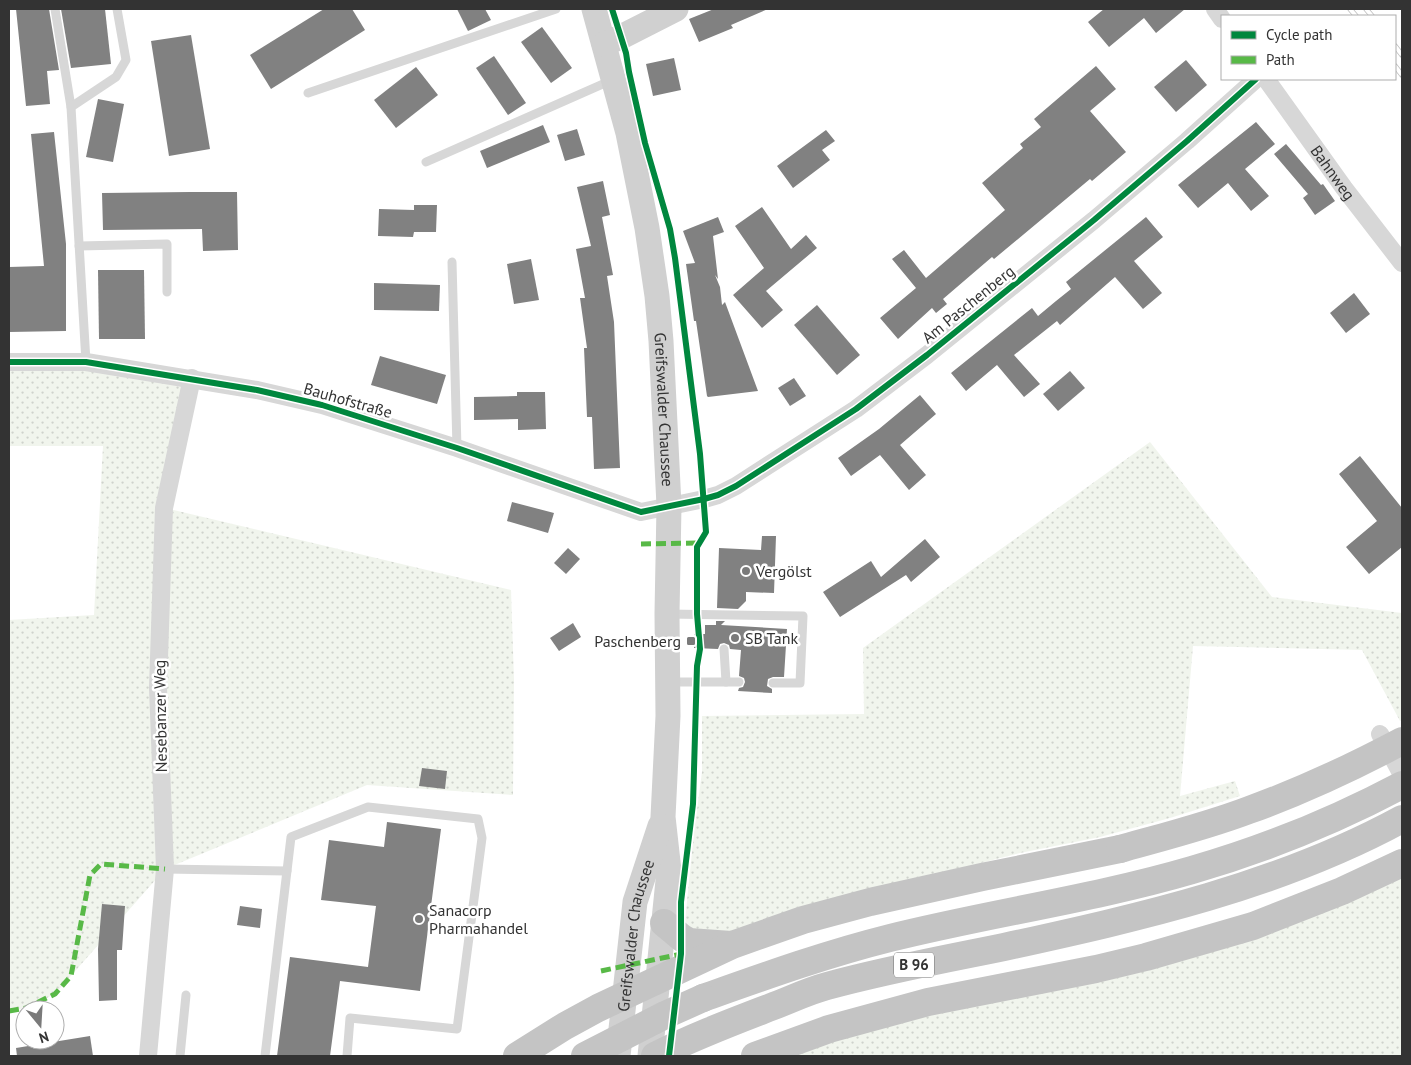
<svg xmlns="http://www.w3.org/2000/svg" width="1411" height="1065" viewBox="0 0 1411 1065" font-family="'PT Sans',sans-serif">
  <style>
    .grass { fill: url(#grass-dots) }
    .building { fill: #818181 }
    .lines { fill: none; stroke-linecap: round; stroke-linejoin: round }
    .lane { stroke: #d7d7d7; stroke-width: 9 }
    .street { stroke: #d7d7d7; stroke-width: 18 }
    .secondary { stroke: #d0d0d0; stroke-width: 25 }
    .highway { stroke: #c4c4c4; stroke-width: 28 }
    .rail-casing { stroke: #bebebe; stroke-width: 5.5 }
    .rail { stroke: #fff; stroke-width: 4; stroke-dasharray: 11; stroke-linecap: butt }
    .highway-bridge { stroke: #c4c4c4; stroke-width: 28 }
    .quiet { stroke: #58b947; stroke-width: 5; stroke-dasharray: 10 5; stroke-linecap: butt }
    .cycleway-casing { stroke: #fff; stroke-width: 9 }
    .cycleway { stroke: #00873e; stroke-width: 6 }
    .poi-dot { fill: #7a7a7a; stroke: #fff; stroke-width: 2 }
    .labels { text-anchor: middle; stroke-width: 5; stroke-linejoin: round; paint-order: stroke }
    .shield { fill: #fff; stroke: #707070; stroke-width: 1 }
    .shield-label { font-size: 15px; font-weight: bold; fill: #333 }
    .street-label { font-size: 16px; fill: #333; stroke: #fff }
    .poi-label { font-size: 16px; fill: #333; stroke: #fff; text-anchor: start }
  </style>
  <defs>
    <pattern id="grass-dots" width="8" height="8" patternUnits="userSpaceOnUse" patternTransform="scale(1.25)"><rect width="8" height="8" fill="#f1f5ed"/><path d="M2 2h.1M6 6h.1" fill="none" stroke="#cfd2cc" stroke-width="1.8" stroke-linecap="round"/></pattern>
  </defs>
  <rect width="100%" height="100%" fill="#fff"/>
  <!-- grass -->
  <g class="grass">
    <polygon points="9,362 192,378 165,508 511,590 514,680 513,795 367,785 165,869 55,994 26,1008 9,1011 9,620 94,615 103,446 9,446"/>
    <polygon points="1150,442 1272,597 1402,613 1402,720 1400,721 1362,650 1193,646 1180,796 1235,781 1240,796 1170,818 1100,837 1020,853 821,904 733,933 688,929 685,921 694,832 702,772 702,716 864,714 863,648"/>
    <polygon points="1402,863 1402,1056 755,1056 1096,969"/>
  </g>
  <!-- building -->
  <g class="building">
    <polygon points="16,9 49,9 59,70 47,71 50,104 26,106"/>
    <polygon points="61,9 105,9 111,64 71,68"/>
    <polygon points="324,9 352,9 365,30 271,89 250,55"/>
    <polygon points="457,9 485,9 491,20 468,31"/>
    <polygon points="714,9 768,9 731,25 733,28 699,42 689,19"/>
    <polygon points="1104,9 1185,9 1156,33 1144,18 1109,47 1088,22"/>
    <polygon points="542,27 572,68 551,83 521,42"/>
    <polygon points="191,35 210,149 169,156 151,41"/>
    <polygon points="494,56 526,103 508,115 476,68"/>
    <polygon points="674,58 681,90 653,96 646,64"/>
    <polygon points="1186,60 1207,85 1176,112 1154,87"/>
    <polygon points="1096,66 1116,89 1090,111 1126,152 1092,181 1090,179 994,259 992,257 943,299 947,304 936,313 932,308 898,339 880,318 916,288 892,259 904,250 926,278 1005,210 982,183 1023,148 1020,144 1041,127 1034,119"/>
    <polygon points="416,67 438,95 396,128 374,100"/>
    <polygon points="98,99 124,104 113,162 86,157"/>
    <polygon points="1256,122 1275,144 1245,169 1269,196 1251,211 1228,183 1198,208 1178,185"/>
    <polygon points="543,125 550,142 487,168 480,151"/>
    <polygon points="577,129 585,155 565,161 557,135"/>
    <polygon points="826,130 835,141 822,150 830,160 793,188 777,166"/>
    <polygon points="54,132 66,244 66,331 9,332 9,267 44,266 31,134"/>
    <polygon points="1286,144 1321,185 1323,184 1335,201 1315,215 1303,198 1308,194 1274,154"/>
    <polygon points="603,181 610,215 602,217 613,275 607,276 614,322 620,468 594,469 592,417 587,417 584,348 587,348 580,298 585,298 576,249 591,246 577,187"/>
    <polygon points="190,192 237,192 238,250 203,251 202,229 103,230 102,193"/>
    <polygon points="414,205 437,205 436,232 414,232 413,237 378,236 379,209 414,210"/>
    <polygon points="762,207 791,249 806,235 817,248 766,291 783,310 762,328 733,295 764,268 735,226"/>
    <polygon points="718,217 724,232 713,236 718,279 715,275 720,287 722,305 725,302 758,391 708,397 707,396 696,321 694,321 686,264 695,263 683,231"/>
    <polygon points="1146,217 1163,237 1134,261 1162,293 1143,309 1115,277 1060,325 1057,321 1014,355 1040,384 1024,397 997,365 966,391 951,373 1032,308 1038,316 1056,301 1071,289 1066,282"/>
    <polygon points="531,259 539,300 514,304 507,264"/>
    <polygon points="98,270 144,270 145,339 99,339"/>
    <polygon points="374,283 440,285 439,311 374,310"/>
    <polygon points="1354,293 1370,314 1346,333 1330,313"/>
    <polygon points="817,305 860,355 837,375 794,325"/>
    <polygon points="380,356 446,375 437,404 371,385"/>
    <polygon points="1070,371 1085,388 1058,411 1043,394"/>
    <polygon points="794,378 806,396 790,406 778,388"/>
    <polygon points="517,392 545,392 546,429 518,430 518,419 474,420 474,397 517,396"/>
    <polygon points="920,395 936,414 900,445 926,475 909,490 880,455 851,476 838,458 879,429"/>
    <polygon points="1360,456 1402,508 1402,547 1369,574 1346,547 1377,521 1339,474"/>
    <polygon points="512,502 554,513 548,533 507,521"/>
    <polygon points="762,536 776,536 774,593 746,592 746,601 738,609 717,608 719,548 761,550"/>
    <polygon points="925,539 940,557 911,582 906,575 840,617 823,592 871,561 881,577"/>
    <polygon points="568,548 580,559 566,574 554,563"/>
    <polygon points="716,621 725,621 721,625 787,629 784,677 773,677 768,679 767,686 772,689 772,693 738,691 739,688 743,687 745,682 744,678 739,676 741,650 730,649 729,645 724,643 720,644 718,649 694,648 694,634 705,634 705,625 716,625"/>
    <polygon points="573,623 581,637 559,651 550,638"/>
    <polygon points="422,768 447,771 445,789 419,786"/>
    <polygon points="387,822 441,829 420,991 340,981 330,1056 277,1056 290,957 368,967 376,906 321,900 329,840 384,847"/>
    <polygon points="102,904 125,906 122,950 117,950 117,1000 99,1001 98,949"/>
    <polygon points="240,906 262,909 260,928 237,925"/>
    <polygon points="90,1036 93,1056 17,1056 16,1048"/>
  </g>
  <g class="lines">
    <!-- lane -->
    <g class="lane">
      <polyline points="55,9 71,107 86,362"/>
      <polyline points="308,93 556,9"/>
      <polyline points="71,107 116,77 126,60 117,9"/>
      <polyline points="426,162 612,80"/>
      <polyline points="79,246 167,244 167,292"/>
      <polyline points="452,262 457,448"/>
      <polyline points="668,614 803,616 800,683 773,683"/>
      <polyline points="724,649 726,682 739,682"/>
      <polyline points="668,682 726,682"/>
      <polyline points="165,869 287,871"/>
      <polyline points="180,1056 186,995"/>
      <polyline points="265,1056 291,837 368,807 478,819 482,838 457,1029 350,1018 347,1056"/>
    </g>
    <!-- street -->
    <g class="street">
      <polyline points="1215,9 1222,19"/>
      <path id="s1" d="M1266,79L1344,188L1402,263"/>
      <polyline points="9,362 86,362 257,390 322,405 457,448 641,512 704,499 718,495 736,486 856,409 927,355 1094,220 1187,141 1256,79"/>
      <polyline points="1380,734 1402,775"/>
      <polyline points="148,1056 165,869 158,688 164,508 192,378"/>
    </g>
    <!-- secondary -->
    <g class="secondary">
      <path id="s2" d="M594,9L628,133L647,228L657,296L661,341L669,506L667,614L668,716L663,817L669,871L650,1056"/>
      <polyline points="604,44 621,37 676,9"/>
      <path id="s3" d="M618,1056L635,902L660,826"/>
    </g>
    <!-- highway -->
    <g class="highway">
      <polyline points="664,923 682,938 689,942 731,945"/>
      <path d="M703,998C765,976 826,954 890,938C990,913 1093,899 1192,870C1265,849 1336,820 1402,785"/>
      <polyline points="517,1056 565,1026 598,1008 732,945 803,920 870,902 982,877 1120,849"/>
      <path d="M655,1056C692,1037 732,1022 771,1007C790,1000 808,991 827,986C885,970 945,959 1004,947C1141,917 1279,886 1402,819"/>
      <polyline points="755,1056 829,1029 928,1002 1096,969 1146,957 1253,926 1342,891 1402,863"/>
    </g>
    <defs>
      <g id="rail">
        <polyline points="1350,9 1356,16"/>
        <polyline points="1366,9 1372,16"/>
        <polyline points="1395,46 1402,55"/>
        <polyline points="1395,66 1402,75"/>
      </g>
    </defs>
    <!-- rail casing -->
    <use href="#rail" class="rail-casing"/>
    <!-- rail -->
    <use href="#rail" class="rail"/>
    <!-- highway-bridge -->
    <g class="highway-bridge">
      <path d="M1120,849C1163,837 1207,826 1249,810C1302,791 1353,767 1402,741"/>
      <polyline points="585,1056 665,1015 703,998"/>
    </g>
    <!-- quiet -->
    <g class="quiet">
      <polyline points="641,544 699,543"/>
      <polyline points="601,971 681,954"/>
      <polyline points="9,1011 26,1008 55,994 71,976 90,875 101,864 165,869"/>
    </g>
    <defs>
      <g id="cycleway">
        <polyline points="612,9 626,53 629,72 645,143 670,229 675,258 700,454 706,532 697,547 697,614 700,649 697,666 693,804 681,902 681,954 669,1056"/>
        <polyline points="9,362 86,362 257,390 322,405 457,448 641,512 704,499 718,495 736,486 856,409 927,355 1094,220 1187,141 1256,79"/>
      </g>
    </defs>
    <!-- cycleway casing -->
    <use href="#cycleway" class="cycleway-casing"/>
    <!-- cycleway -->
    <use href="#cycleway" class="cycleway"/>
  </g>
  <!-- markers -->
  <g class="poi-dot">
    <circle cx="746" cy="571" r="5"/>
    <circle cx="735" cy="638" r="5"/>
    <rect x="686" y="636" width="10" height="10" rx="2.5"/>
    <circle cx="419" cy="919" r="5"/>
  </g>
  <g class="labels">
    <!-- shield labels -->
    <rect class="shield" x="894" y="952.5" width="40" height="25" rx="4"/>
    <g class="shield-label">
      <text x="914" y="970">B 96</text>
    </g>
    <!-- street labels -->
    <g class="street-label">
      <text dy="6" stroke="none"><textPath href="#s1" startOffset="115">Bahnweg</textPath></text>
      <text transform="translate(968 304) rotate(-39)" y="6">Am Paschenberg</text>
      <text transform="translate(348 400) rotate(16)" y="6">Bauhofstraße</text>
      <text dy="6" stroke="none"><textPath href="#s2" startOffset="408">Greifswalder Chaussee</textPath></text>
      <text transform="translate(160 716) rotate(-91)" y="6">Nesebanzer Weg</text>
      <text dy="6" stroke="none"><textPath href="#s3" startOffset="122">Greifswalder Chaussee</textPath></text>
    </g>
    <!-- poi labels -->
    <g class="poi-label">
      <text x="756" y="577">Vergölst</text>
      <text x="745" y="644">SB Tank</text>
      <text x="681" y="647" text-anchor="end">Paschenberg</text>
      <text x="429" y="916">Sanacorp<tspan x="429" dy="18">Pharmahandel</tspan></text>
    </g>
  </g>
  <!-- border -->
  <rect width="1411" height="1065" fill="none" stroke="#333333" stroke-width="20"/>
  <!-- legend -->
  <rect x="1221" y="15" width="175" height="65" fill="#ffffff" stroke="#adadad"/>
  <rect x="1231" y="31" width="25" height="8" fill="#00873e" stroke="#adadad"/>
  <text x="1266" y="40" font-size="15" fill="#333333">Cycle path</text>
  <rect x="1231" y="56" width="25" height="8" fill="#58b947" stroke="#adadad"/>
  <text x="1266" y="65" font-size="15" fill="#333333">Path</text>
  <!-- north arrow -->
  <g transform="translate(40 1025) rotate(162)"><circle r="24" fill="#ffffff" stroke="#adadad"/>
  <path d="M0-4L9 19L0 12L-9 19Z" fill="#7a7a7a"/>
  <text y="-8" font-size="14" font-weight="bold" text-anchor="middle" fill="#333333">N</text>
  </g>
</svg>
